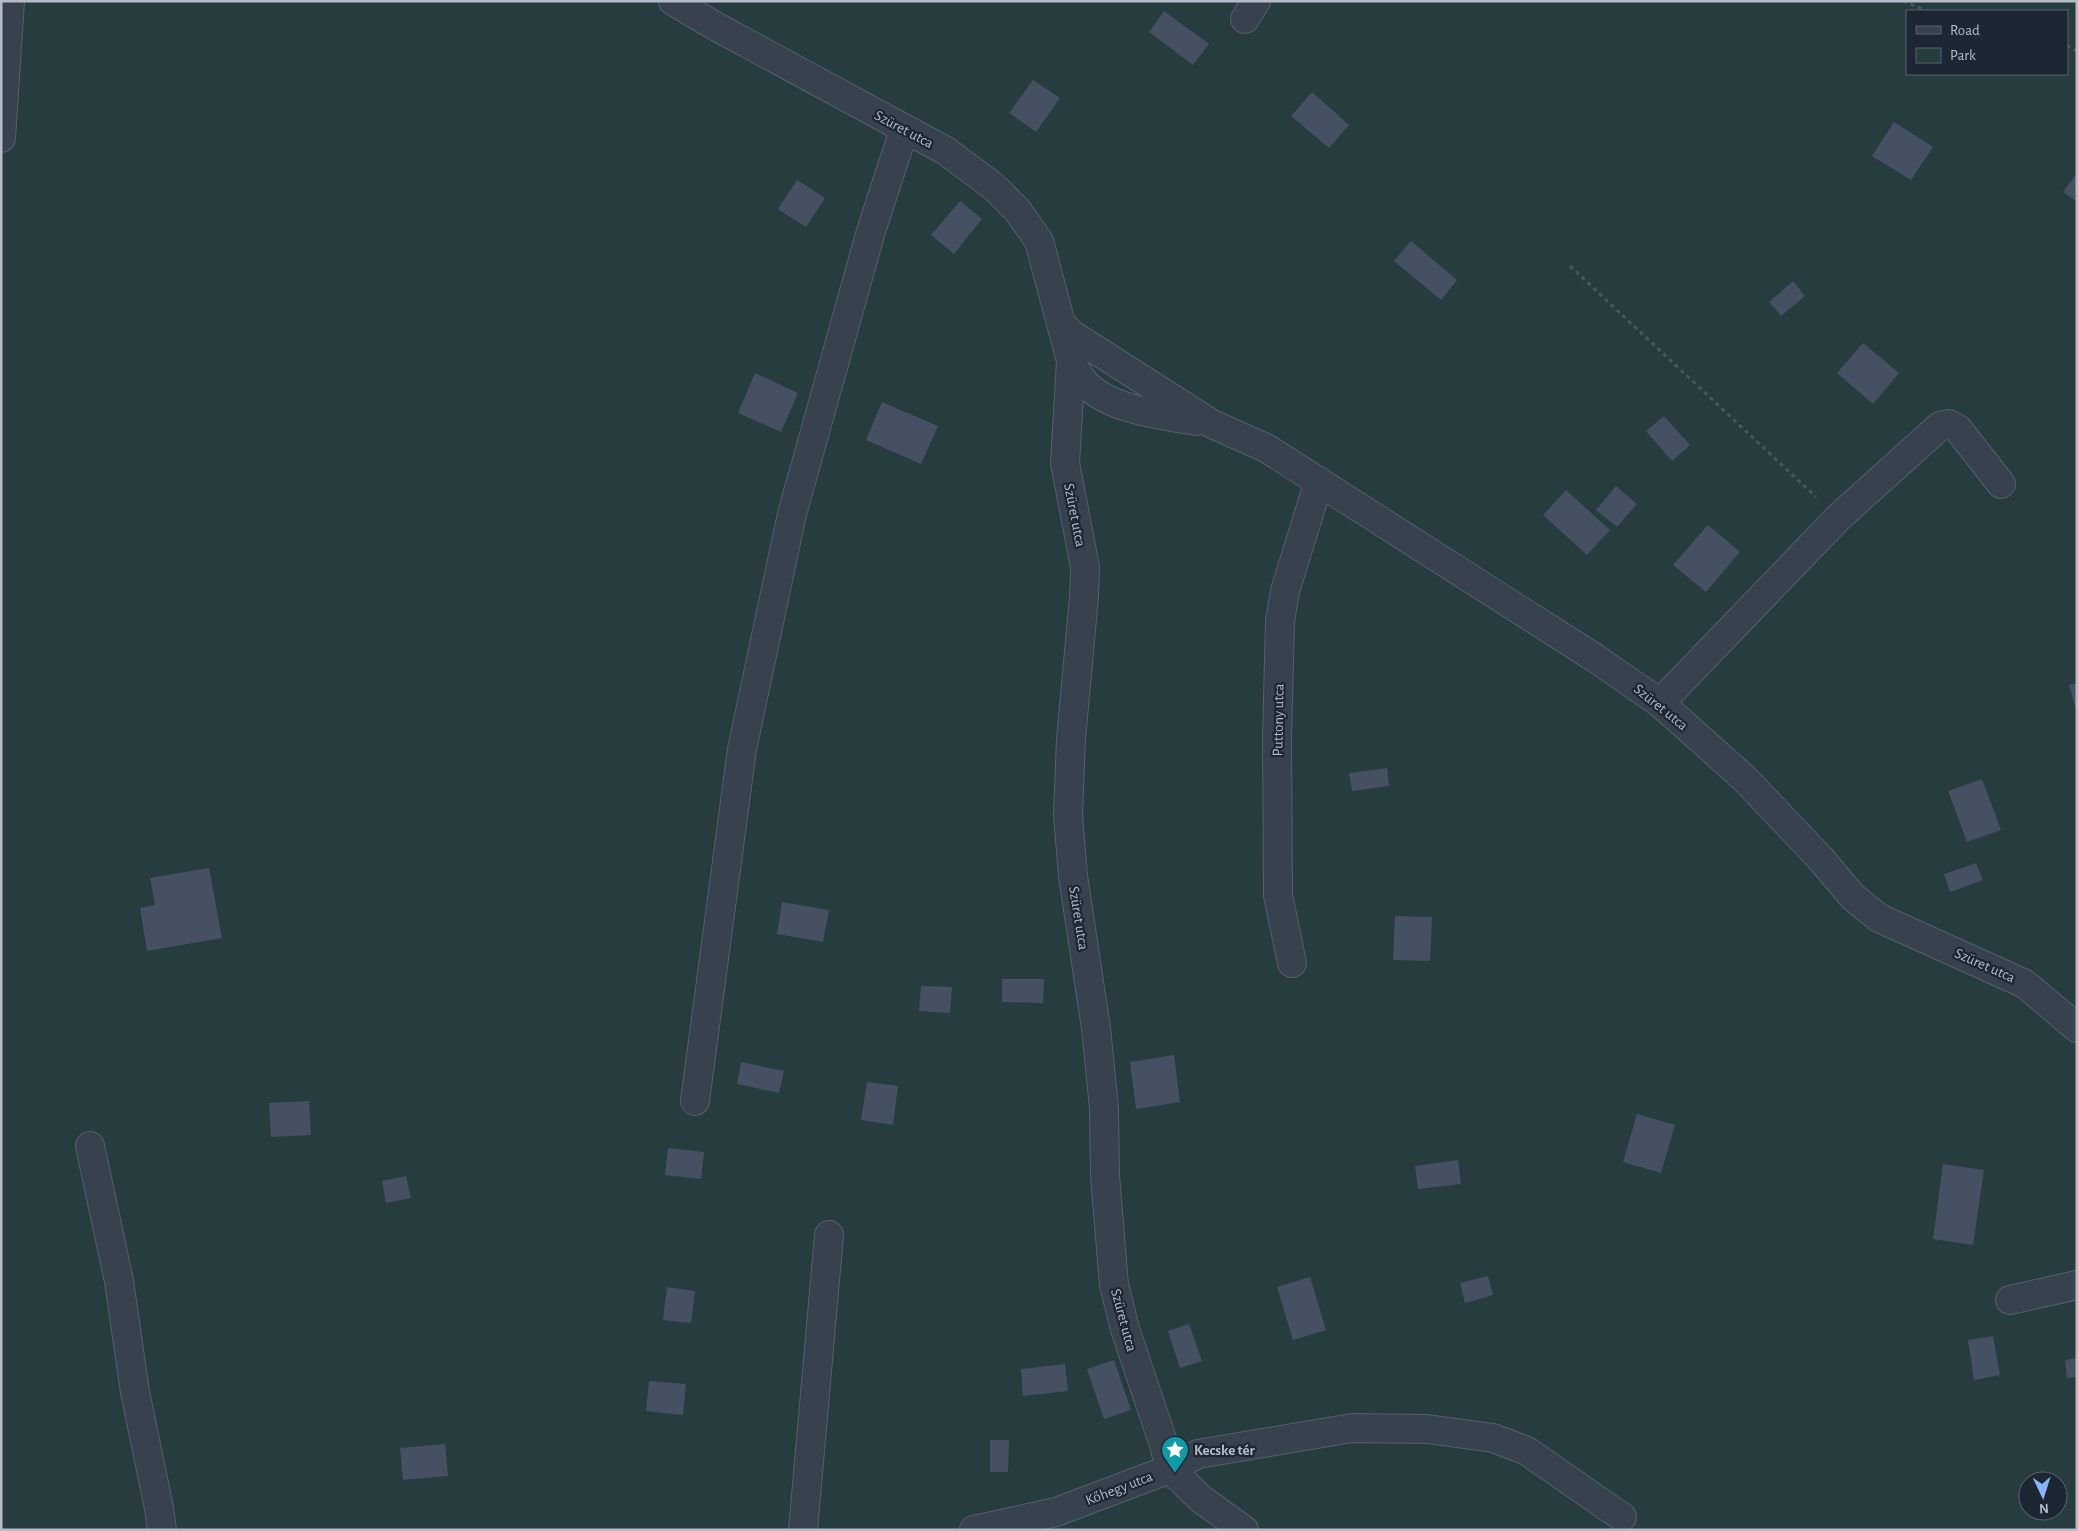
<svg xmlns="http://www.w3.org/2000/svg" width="2078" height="1531" viewBox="0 0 2078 1531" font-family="'Alegreya Sans',sans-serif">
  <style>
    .green { fill: #263c3f; fill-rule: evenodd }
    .building { fill: #455162 }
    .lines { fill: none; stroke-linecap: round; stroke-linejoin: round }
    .minor-casing { stroke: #565f6c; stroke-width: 30 }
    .path { stroke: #44595c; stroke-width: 3; stroke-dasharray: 4 4; stroke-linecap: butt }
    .minor { stroke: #38414e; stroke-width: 28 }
    .labels { text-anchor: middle; stroke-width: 4.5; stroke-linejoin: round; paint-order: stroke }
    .street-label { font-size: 15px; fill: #b4bcc9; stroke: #1d2633 }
    .poi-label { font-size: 15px; font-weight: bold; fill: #b4bcc9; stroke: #1d2633; text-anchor: start }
  </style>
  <rect width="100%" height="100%" fill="#242f3e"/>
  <!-- green -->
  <path class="green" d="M1,1H2077V1530H1ZM1907,11H2067V74H1907ZM2028,1481H2058V1511H2028Z"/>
  <!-- building -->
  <g class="building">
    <polygon points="1164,11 1209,44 1193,65 1149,32"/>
    <polygon points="1033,80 1060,98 1036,132 1009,113"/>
    <polygon points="1312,92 1349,125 1329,148 1291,116"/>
    <polygon points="1894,122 1933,147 1911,180 1872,156"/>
    <polygon points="2077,173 2077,202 2063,192"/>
    <polygon points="797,180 825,198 806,227 778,209"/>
    <polygon points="960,201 982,219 954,254 931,235"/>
    <polygon points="1411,241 1457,280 1441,300 1394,261"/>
    <polygon points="1793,281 1805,296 1781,316 1769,302"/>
    <polygon points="1863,343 1899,373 1873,404 1837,373"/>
    <polygon points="755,373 798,393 781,432 738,413"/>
    <polygon points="882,402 938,426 921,464 866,440"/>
    <polygon points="1664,416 1690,445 1672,461 1646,431"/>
    <polygon points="1616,486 1637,504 1617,527 1596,510"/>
    <polygon points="1566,490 1610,530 1587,555 1543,515"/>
    <polygon points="1708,525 1740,552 1706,592 1673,565"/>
    <polygon points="2077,683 2077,709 2076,709 2069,685"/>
    <polygon points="1387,768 1389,786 1352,791 1349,773"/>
    <polygon points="1982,779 2001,830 1967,842 1948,791"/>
    <polygon points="1976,863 1983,880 1950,892 1944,874"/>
    <polygon points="209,868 222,938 147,951 140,908 155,905 150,878"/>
    <polygon points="782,902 829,910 823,942 777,934"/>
    <polygon points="1395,916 1432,917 1430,961 1393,960"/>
    <polygon points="1002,979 1044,979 1043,1003 1002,1002"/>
    <polygon points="921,986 952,987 950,1013 919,1011"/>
    <polygon points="1174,1055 1180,1102 1136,1109 1130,1062"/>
    <polygon points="741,1062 784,1071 779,1093 737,1084"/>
    <polygon points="867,1082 898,1086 893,1125 861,1120"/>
    <polygon points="309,1101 311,1135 271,1137 269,1103"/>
    <polygon points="1637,1114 1675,1125 1661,1173 1623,1162"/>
    <polygon points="668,1148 704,1152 701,1179 665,1175"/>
    <polygon points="1458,1160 1461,1184 1418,1189 1415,1166"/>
    <polygon points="1943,1164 1984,1170 1973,1245 1933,1239"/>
    <polygon points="406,1176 411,1198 386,1203 382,1181"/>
    <polygon points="1488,1276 1493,1295 1465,1303 1460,1283"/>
    <polygon points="1310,1277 1326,1330 1293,1340 1277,1287"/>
    <polygon points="667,1287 695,1291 691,1323 663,1320"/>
    <polygon points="1189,1324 1202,1361 1180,1368 1168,1331"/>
    <polygon points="1993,1336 2000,1375 1974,1380 1968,1340"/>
    <polygon points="2077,1358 2077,1377 2067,1378 2065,1360"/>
    <polygon points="1114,1360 1131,1410 1104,1419 1087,1369"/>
    <polygon points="1065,1364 1068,1391 1023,1396 1021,1369"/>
    <polygon points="649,1381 686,1384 683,1415 646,1411"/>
    <polygon points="990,1440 1009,1440 1008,1472 990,1472"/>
    <polygon points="445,1444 448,1476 403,1480 400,1448"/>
  </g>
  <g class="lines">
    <defs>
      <g id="minor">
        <polyline points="673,1 715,26 946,151 993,186 1018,211 1039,241 1071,361 1065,463 1085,567 1084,597 1071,739 1068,815 1073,876 1096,1028 1104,1108 1105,1176 1114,1285 1125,1329 1164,1445 1170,1469"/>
        <polyline points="1245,19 1256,1"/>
        <polyline points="1,138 10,1"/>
        <polyline points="1062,324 1071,334 1212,424 1266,448 1595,658 1660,703 1745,779 1820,858 1853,897 1879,918 2025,984 2077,1028"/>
        <path d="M1071,361C1074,366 1077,373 1081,378C1102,409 1161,415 1196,421"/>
        <polyline points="1660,703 1838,518 1940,426 1949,424 1958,429 2001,484"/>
        <polyline points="1292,963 1278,895 1277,738 1280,621 1285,591 1319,481"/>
        <polyline points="695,1101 742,749 792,514 871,231 904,130"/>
        <polyline points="90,1146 119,1281 135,1392 159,1508 162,1530"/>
        <polyline points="2010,1300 2077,1285"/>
        <polyline points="1170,1469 1201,1499 1244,1530"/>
        <polyline points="803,1530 829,1235"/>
        <polyline points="974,1530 1056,1512 1170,1469 1198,1454 1352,1428 1427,1429 1493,1438 1527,1451 1622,1517"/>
      </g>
    </defs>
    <!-- minor casing -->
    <use href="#minor" class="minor-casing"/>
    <!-- path -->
    <g class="path">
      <polyline points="1903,1 1927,11"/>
      <polyline points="2067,45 2077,51"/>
      <polyline points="1570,266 1816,497"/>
    </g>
    <!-- minor -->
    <use href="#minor" class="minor"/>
  </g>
  <!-- icons -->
  <defs>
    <symbol id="sight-pin" viewBox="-11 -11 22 30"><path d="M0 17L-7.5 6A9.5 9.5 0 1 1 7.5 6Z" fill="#0f9aa8" stroke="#1d2633"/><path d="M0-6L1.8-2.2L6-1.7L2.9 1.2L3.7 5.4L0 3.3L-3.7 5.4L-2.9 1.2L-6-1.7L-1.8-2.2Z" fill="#fff"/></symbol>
  </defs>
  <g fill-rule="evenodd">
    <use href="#sight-pin" x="1159" y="1434" width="32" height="43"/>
  </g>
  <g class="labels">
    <!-- street labels -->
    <g class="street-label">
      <text transform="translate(904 129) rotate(28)" y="5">Szüret utca</text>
      <text transform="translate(1075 515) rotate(79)" y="5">Szüret utca</text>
      <text transform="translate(1661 707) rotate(39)" y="5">Szüret utca</text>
      <text transform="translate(1278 720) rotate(-89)" y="5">Puttony utca</text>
      <text transform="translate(1079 918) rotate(81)" y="5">Szüret utca</text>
      <text transform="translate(1985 965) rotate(24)" y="5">Szüret utca</text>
      <text transform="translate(1124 1320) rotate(75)" y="5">Szüret utca</text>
      <text transform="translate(1119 1488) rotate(-21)" y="5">Kőhegy utca</text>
    </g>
    <!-- poi labels -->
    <g class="poi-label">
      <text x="1194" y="1455">Kecske tér</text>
    </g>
  </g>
  <!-- border -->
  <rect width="2078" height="1531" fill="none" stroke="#b4bcc9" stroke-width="5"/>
  <!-- legend -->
  <rect x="1906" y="10" width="162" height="65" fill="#1d2633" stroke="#59626f"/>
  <rect x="1916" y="26" width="25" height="8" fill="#38414e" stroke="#59626f"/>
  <text x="1950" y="35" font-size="15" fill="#b4bcc9">Road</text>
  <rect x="1916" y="48" width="25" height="15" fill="#263c3f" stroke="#59626f"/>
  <text x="1950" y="60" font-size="15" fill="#b4bcc9">Park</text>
  <!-- north arrow -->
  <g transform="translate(2043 1496) rotate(176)"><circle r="24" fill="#1d2633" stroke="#59626f"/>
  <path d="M0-4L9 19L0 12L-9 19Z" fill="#8ab4f8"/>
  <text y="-8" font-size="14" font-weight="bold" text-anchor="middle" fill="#b4bcc9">N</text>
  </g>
</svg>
